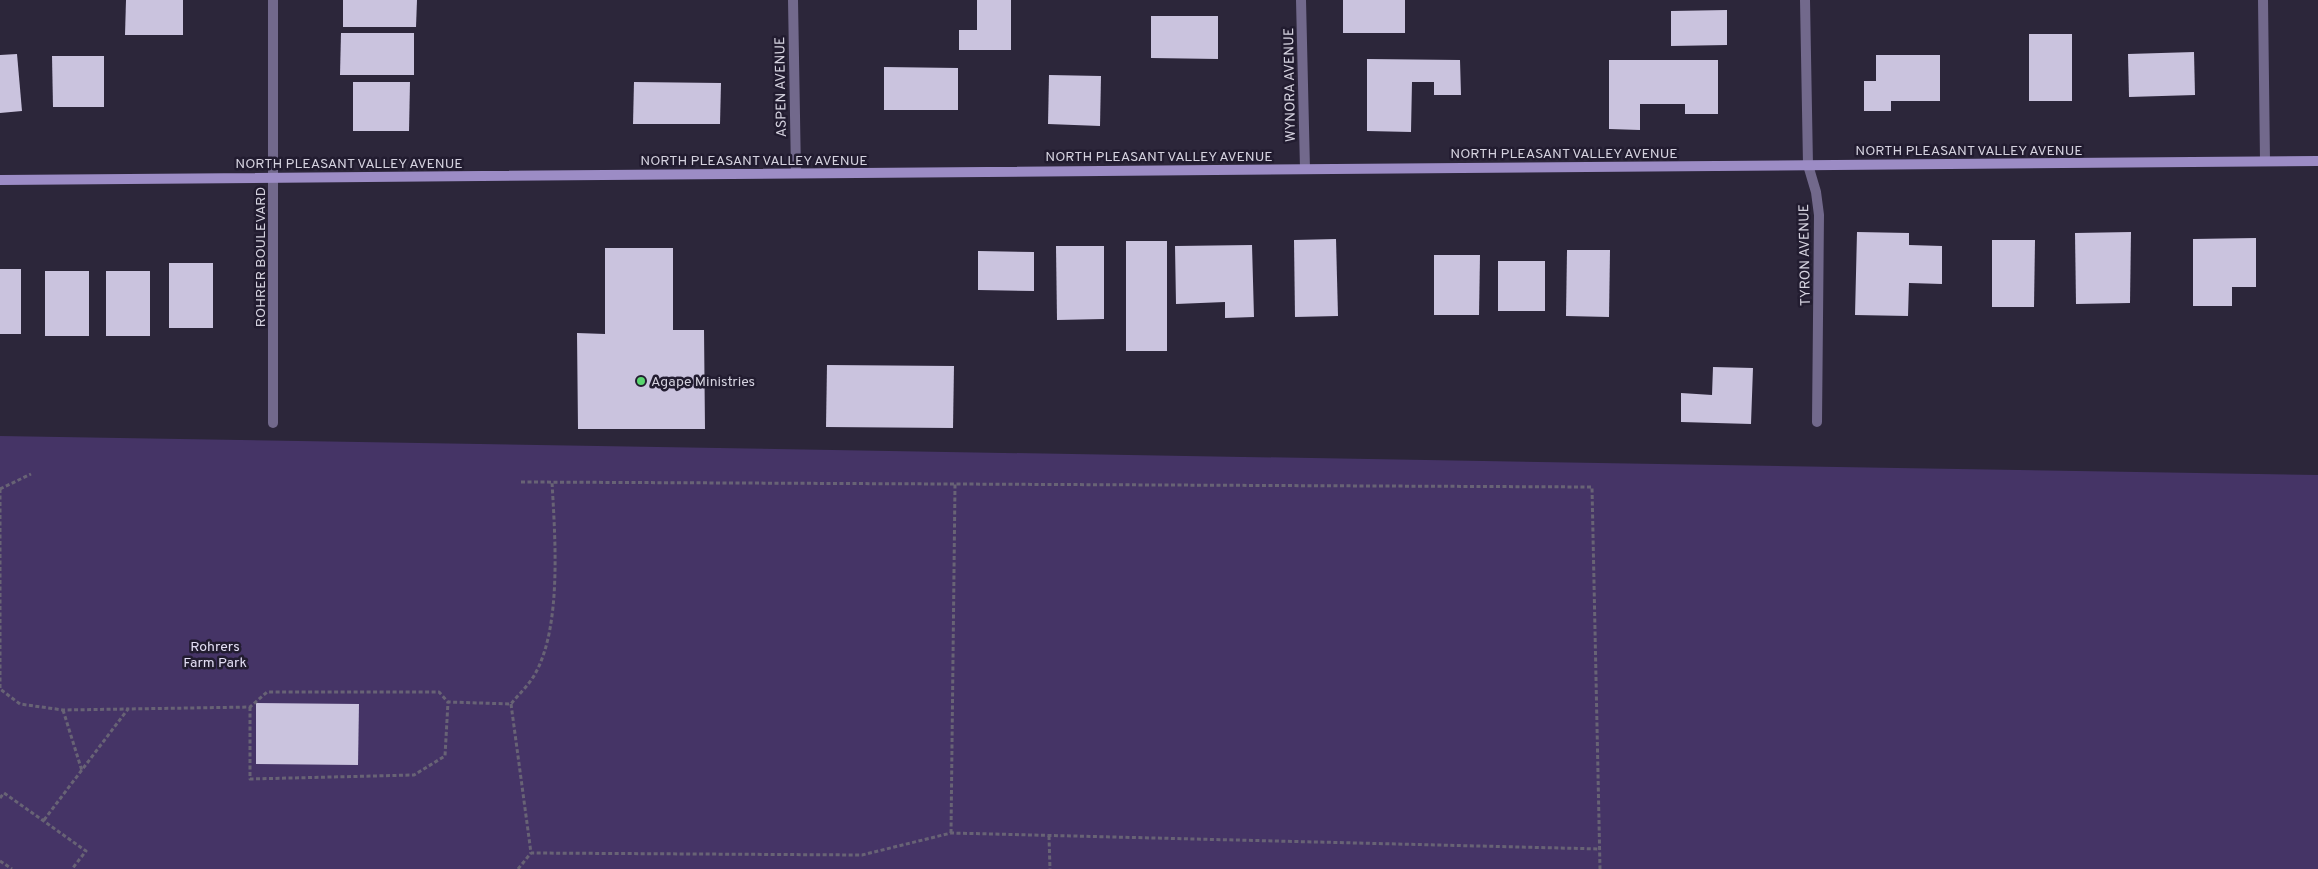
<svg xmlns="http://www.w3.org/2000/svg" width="2318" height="869" viewBox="0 0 2318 869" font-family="Overpass,sans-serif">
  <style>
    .green { fill: #453466 }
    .building { fill: #cac3de }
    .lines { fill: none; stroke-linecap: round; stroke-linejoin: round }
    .path { stroke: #686375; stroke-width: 3; stroke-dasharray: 4 2.5; stroke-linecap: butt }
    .street { stroke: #72698c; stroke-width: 10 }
    .secondary { stroke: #9c8cc5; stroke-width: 10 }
    .poi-dot { fill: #59d56f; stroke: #221c30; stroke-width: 2 }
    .labels { text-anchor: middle; stroke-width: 5; stroke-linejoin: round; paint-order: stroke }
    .street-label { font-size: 14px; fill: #d5d2df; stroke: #221c30 }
    .poi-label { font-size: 14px; fill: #d5d2df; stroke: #221c30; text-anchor: start }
    .park-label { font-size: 14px; fill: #e3def4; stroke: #221c30 }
  </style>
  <rect width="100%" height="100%" fill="#2c263a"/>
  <!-- green -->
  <polygon class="green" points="0,436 2318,475 2318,869 0,869"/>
  <!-- building -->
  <g class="building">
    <polygon points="126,0 183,0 183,35 125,35"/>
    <polygon points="343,0 417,0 416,27 343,27"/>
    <polygon points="977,0 1011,0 1011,50 959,50 959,30 977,30"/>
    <rect x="1343" y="0" width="62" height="33"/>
    <polygon points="1727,10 1727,45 1671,46 1671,11"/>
    <polygon points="1151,16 1218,16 1218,59 1151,58"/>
    <polygon points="341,33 414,33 414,75 340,75"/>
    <rect x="2029" y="34" width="43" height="67"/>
    <polygon points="2194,52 2195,95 2129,97 2128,54"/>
    <polygon points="17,54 22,111 0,113 0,55"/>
    <polygon points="1876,55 1940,55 1940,101 1891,101 1891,111 1864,111 1864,81 1876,81"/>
    <polygon points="52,56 104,56 104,107 53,107"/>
    <polygon points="1367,59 1460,60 1461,95 1434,95 1434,82 1412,82 1411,132 1367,131"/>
    <polygon points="1609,60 1718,60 1718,114 1685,114 1685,104 1640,104 1640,130 1609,129"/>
    <polygon points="884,67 958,68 958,110 884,110"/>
    <polygon points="1049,75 1101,76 1100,126 1048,124"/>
    <polygon points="353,82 410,82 409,131 353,131"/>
    <polygon points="634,82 721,83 720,124 633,124"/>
    <polygon points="1857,232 1909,233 1909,245 1942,246 1942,284 1909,283 1908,316 1855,315"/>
    <polygon points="2131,232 2130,303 2076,304 2075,233"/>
    <polygon points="2256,238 2256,287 2232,287 2232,306 2193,306 2193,239"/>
    <polygon points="1336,239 1338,316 1295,317 1294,240"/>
    <polygon points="1992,240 2035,240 2034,307 1992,307"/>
    <rect x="1126" y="241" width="41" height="110"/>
    <polygon points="1252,245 1254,317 1225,318 1225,302 1176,304 1175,246"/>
    <polygon points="1056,246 1104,246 1104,319 1057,320"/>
    <polygon points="605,248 673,248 673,330 704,330 705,429 578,429 577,333 605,334"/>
    <polygon points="1567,250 1610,250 1609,317 1566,316"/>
    <polygon points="978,251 1034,252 1034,291 978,290"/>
    <polygon points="1434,255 1480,255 1479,315 1434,315"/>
    <rect x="1498" y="261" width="47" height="50"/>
    <rect x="169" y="263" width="44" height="65"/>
    <rect x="0" y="269" width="21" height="65"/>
    <rect x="45" y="271" width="44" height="65"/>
    <rect x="106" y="271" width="44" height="65"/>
    <polygon points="827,365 954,366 953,428 826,427"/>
    <polygon points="1713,367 1753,368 1751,424 1681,422 1681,393 1712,395"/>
    <polygon points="256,703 359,704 358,765 256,764"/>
  </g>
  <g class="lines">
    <!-- path -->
    <g class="path">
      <polyline points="521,482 1592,487 1600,869"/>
      <polyline points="0,489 0,689 20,704 63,710 128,709"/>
      <polyline points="0,489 31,474"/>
      <polyline points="511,704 531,853 862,855 951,833 1600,849"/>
      <polyline points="250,707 250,779 414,775 445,756 448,702"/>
      <polyline points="63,710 82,771"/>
      <polyline points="0,798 4,793 86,851 72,869"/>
      <path d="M44,820L128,709L250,707L267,692H439L448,702L511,704C518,695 529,685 535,674C562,626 555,537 552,482"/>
      <polyline points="951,833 955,484"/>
      <polyline points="1049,836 1050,869"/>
      <polyline points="0,861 12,869"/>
      <polyline points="518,869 531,853"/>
    </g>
    <!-- street -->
    <g class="street">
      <polyline points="273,0 273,423"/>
      <polyline points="793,0 796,173"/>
      <polyline points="1301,0 1305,169"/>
      <polyline points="1805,0 1808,165 1816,192 1819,215 1817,422"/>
      <polyline points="2263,0 2265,161"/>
    </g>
    <!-- secondary -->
    <polyline class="secondary" points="0,180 2318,161"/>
  </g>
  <!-- markers -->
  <circle class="poi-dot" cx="641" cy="381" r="5"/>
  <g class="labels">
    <!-- street labels -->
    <g class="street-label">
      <text transform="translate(1289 85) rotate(-91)" y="5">WYNORA AVENUE</text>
      <text transform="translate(780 87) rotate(-91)" y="5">ASPEN AVENUE</text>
      <text x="1969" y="155">NORTH PLEASANT VALLEY AVENUE</text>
      <text x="1564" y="158">NORTH PLEASANT VALLEY AVENUE</text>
      <text x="1159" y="161">NORTH PLEASANT VALLEY AVENUE</text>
      <text x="754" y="165">NORTH PLEASANT VALLEY AVENUE</text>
      <text x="349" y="168">NORTH PLEASANT VALLEY AVENUE</text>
      <text transform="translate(1804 255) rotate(-91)" y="5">TYRON AVENUE</text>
      <text transform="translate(260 257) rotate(-90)" y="5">ROHRER BOULEVARD</text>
    </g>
    <!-- poi labels -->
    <g class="poi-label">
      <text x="651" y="386">Agape Ministries</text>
    </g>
    <!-- park labels -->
    <g class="park-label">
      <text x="215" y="651">Rohrers<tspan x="215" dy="16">Farm Park</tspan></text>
    </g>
  </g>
</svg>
